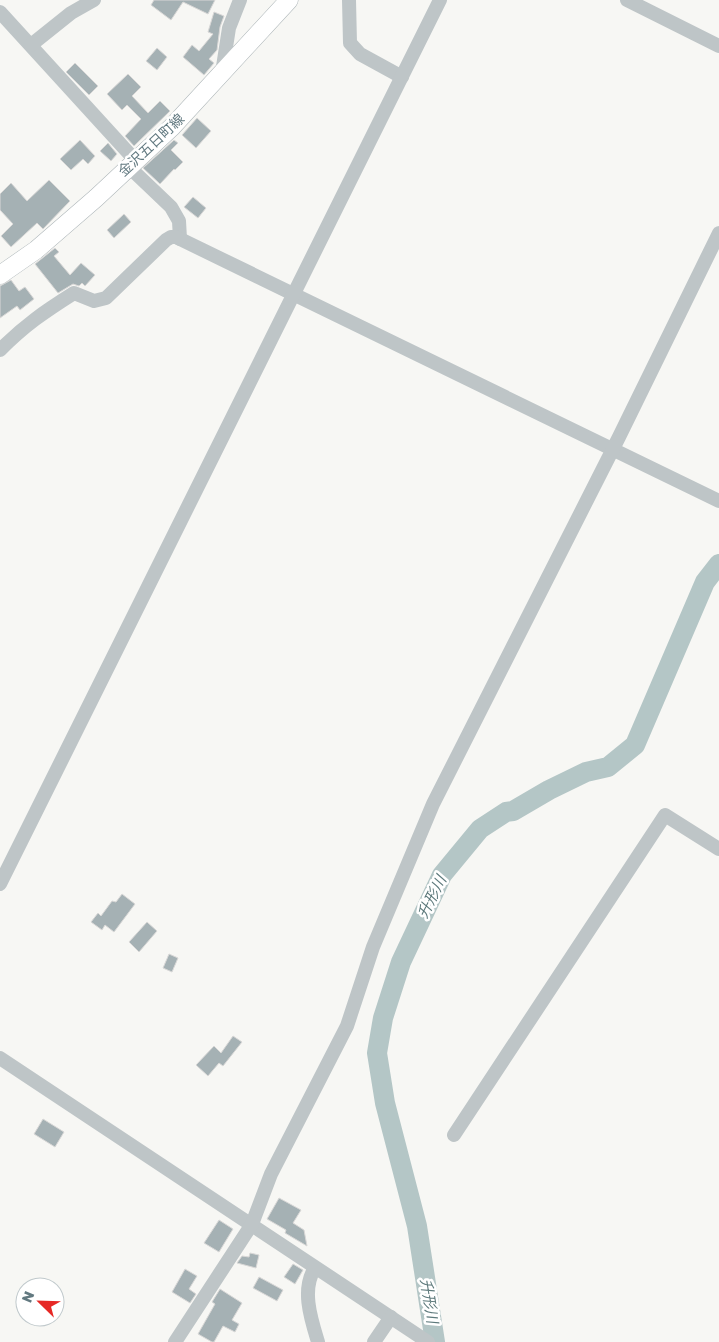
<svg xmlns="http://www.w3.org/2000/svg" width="719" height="1342" viewBox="0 0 719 1342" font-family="'Golos Text','Noto Sans JP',sans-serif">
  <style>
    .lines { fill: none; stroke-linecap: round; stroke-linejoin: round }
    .river { stroke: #b4c6c6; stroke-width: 20 }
    .building { fill: #a5b1b4; stroke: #d9d8d7 }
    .major-casing { stroke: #afb7ba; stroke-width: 19 }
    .minor { stroke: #bec5c7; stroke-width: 14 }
    .major { stroke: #fff; stroke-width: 18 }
    .labels { text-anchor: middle; stroke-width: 5; stroke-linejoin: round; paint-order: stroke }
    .street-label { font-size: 14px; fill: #627980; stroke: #fff }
    .water-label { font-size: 15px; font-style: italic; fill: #5d797b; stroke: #fff }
  </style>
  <rect width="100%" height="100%" fill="#f7f7f4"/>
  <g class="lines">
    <!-- river -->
    <polyline class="river" points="435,1342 417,1226 385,1103 377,1053 383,1018 401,962 442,875 480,829 506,812 513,811 549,790 586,772 608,767 635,745 705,582 719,564"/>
  </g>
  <!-- building -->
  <g class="building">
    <polygon points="154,0 215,0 208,14 183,2 171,20 151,5"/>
    <polygon points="214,12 224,16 220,27 217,50 209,59 214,63 204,75 183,57 192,45 199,51 213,34 208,32"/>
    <polygon points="157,48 167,57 157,70 146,61"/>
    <polygon points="75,63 98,86 89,95 66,72"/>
    <polygon points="128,74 141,87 132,96 148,113 160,101 170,111 134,146 125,136 141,119 127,105 122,110 107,94"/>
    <polygon points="197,118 211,131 196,148 182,135"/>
    <polygon points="80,140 95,156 88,164 83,159 71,170 60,159"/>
    <polygon points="174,140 178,143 171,150 183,162 175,170 174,169 160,184 143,168"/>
    <polygon points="108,143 117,154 111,161 100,151"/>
    <polygon points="49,180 70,201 43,229 37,223 11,247 1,236 13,224 0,210 0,194 11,183 27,201"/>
    <polygon points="193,197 206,208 198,218 184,207"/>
    <polygon points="124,214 131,222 114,238 107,230"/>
    <polygon points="55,248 59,252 54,256 70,275 81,263 95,275 85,286 82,283 79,286 73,284 58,293 35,264"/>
    <polygon points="11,280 19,291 25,287 34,299 20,310 17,306 0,318 0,286"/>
    <polygon points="122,894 135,904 114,932 105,925 102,930 91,922 98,913 101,916 112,901 116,902"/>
    <polygon points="147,922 157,931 139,952 129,942"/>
    <polygon points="169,954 178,958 172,972 163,968"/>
    <polygon points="233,1036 242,1042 223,1066 219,1063 208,1076 196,1065 214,1046 221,1053"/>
    <polygon points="43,1119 64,1132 55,1147 34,1134"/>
    <polygon points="279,1198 301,1210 293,1223 304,1230 307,1246 285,1233 286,1230 267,1219"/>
    <polygon points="219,1220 233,1229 219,1252 204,1243"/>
    <polygon points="250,1253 259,1255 256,1268 237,1263 242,1256 249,1257"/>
    <polygon points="293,1264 303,1270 295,1284 284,1277"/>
    <polygon points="185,1269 197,1276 189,1289 196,1294 190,1303 172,1292"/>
    <polygon points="259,1277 283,1290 277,1301 253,1288"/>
    <polygon points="220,1289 242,1303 232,1320 239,1324 235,1332 223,1326 214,1342 212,1342 198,1334 215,1304 212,1302"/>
  </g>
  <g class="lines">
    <defs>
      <polyline id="major" points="0,275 36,250 96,198 172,127 289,0"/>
    </defs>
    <!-- major casing -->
    <use href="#major" class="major-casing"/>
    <!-- minor -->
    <g class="minor">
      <polyline points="349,0 350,43 360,54 402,77"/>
      <polyline points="627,0 719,46"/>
      <polyline points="0,12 135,160"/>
      <polyline points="31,45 71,13 94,0"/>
      <polyline points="222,73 229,28 240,0"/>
      <polyline points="128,166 171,207 179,221 180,239"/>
      <path d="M0,350C25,325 44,312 74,293L94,301L106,298L166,240L171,237H176L719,501"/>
      <polyline points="0,884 440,0"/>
      <polyline points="0,1058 428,1342"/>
      <polyline points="454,1135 665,815 719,849"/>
      <path d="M315,1268C301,1289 311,1319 318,1342"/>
      <polyline points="175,1342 252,1224 271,1174 347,1026 373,947 433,804 619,437 719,233"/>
      <polyline points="374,1342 391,1317"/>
    </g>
    <!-- major -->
    <use href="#major" class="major"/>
  </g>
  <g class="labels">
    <!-- street labels -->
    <g class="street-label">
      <text transform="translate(151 145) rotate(-43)" y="5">金沢五日町線</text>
    </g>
    <!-- water labels -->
    <g class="water-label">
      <text transform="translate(432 897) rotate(-63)" y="5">升形川</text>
      <text transform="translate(429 1301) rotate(81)" y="5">升形川</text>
    </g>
  </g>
  <!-- north arrow -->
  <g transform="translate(40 1302) rotate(293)"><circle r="24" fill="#ffffff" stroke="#c0c9cc"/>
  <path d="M0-4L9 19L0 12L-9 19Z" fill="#e62825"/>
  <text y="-8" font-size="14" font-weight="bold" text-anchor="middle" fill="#627980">N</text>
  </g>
</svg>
